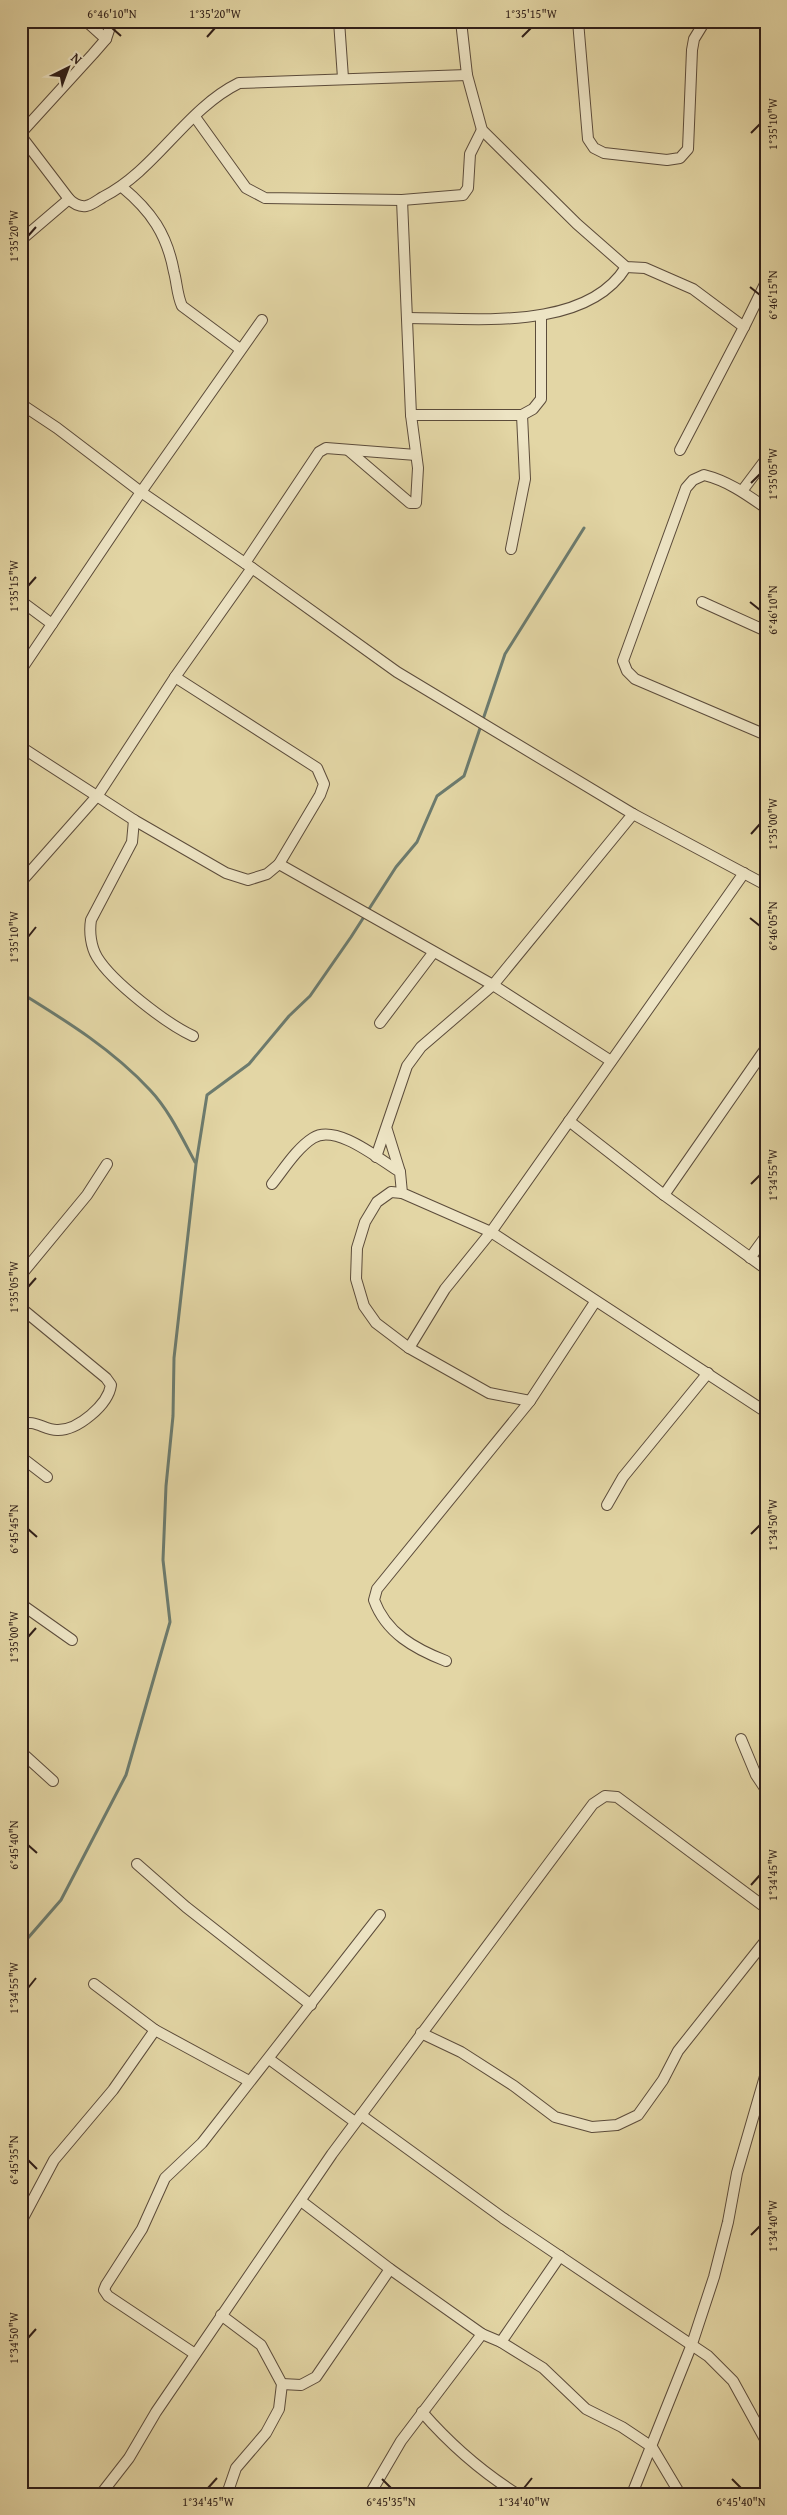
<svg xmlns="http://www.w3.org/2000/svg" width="787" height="2515" viewBox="0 0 787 2515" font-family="'Gentium Book Plus',serif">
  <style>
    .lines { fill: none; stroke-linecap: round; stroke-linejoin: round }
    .stream { stroke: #6c7b6e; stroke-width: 3 }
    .minor-casing { stroke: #5c4c3b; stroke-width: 12 }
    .minor { stroke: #ede4c4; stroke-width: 10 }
    .ticks { fill: none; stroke: #2f1e18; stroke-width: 2 }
    .neatline { fill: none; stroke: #2f1e18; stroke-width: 2 }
    .ticks-label { font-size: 12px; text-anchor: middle; fill: #2f1e18 }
  </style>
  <rect width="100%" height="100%" fill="#e3d6a5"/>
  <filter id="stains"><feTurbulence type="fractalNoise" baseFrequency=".004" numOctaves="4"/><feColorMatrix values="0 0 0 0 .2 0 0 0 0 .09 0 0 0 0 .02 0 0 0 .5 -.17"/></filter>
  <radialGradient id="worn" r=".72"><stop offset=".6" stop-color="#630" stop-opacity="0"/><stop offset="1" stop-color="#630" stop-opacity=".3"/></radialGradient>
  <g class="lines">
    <!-- stream -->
    <g class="stream">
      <path d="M21,993C68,1022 113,1050 150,1090C169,1110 182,1138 195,1162"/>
      <polyline points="21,1946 61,1900 126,1775 170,1622 163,1560 166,1486 173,1416 174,1358 196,1164 207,1095 249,1064 289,1016 310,996 351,937 396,867 417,842 437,796 464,776 505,654 584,528"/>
    </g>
    <defs>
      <g id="minor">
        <polyline points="86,21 106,39"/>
        <polyline points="339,21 343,78"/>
        <polyline points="461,21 467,75 482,130 577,224 626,267 645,268 693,289 744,327 766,282"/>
        <polyline points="578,21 588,139 594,148 604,153 667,160 680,158 688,149 692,50 694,39 705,21"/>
        <polyline points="195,117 246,188 265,198 402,200 463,195 468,188 470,154 482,130"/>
        <polyline points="21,133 93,54 106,39 112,21"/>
        <path d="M21,136L69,199C74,204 79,207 86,206C92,205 98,200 103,197C156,170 186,109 239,83L467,75"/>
        <path d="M122,187C151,211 167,234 174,272C177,283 177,295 182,306L240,349"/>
        <polyline points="21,240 69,199"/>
        <path d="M408,318C474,318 586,332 626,267"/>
        <polyline points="21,404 57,428 141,492 252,568 397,672 633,814 766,885"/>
        <polyline points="411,415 522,415 533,409 541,399 541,317"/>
        <polyline points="348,450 410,503 416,503 418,468 411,415 402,200"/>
        <polyline points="680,450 744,327"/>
        <polyline points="742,491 766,459"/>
        <path d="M766,508C746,494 728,481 704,475L693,480L686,488L623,661L627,671L635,679L766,735"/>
        <polyline points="511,549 525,479 522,415"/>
        <polyline points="245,563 319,452 326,448 416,455"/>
        <polyline points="21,601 52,624"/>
        <polyline points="702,602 766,631"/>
        <polyline points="21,670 141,492 262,320"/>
        <polyline points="21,747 134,820 226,873 248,880 267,874 279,864 320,795 324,784 317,768 175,677"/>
        <path d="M134,820L132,842L91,920C89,932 91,947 97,957C112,982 167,1024 193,1036"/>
        <polyline points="279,864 493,985 611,1061"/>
        <polyline points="21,882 98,795 175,677 252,568"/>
        <polyline points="380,1023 433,953"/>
        <polyline points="569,1121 664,1195 766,1269"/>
        <polyline points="387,1130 400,1172"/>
        <polyline points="376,1157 407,1066 421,1047 493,985 633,814"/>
        <path d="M272,1184C284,1169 297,1148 313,1138C336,1123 380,1160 400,1172L402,1193L491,1232L766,1412"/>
        <polyline points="402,1193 391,1192 377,1202 365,1222 357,1248 356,1279 364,1306 376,1323 409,1348 489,1393 530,1401"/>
        <polyline points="664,1195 766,1048"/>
        <polyline points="750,1258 766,1236"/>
        <polyline points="21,1275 87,1195 107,1164"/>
        <path d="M21,1308L106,1378L111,1385C108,1405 78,1430 58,1430C45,1431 34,1418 21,1425"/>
        <polyline points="409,1348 445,1289 491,1232 744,873"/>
        <polyline points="21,1457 47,1477"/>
        <polyline points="607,1505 623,1477 708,1373"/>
        <polyline points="21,1604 72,1640"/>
        <path d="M446,1661C415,1649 386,1633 374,1600L377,1589L530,1401L595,1302"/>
        <polyline points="741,1739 756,1775 766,1790"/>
        <polyline points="21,1752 53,1781"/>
        <polyline points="137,1864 186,1907 311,2005"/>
        <polyline points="94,1984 155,2030 249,2081"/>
        <polyline points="421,2033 461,2052 514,2086 555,2117 592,2127 617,2125 638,2115 663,2080 678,2051 766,1940"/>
        <polyline points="269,2059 355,2122"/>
        <polyline points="361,2115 503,2218 708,2356 733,2381 766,2441"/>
        <polyline points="301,2201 390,2269 482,2334 501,2342 560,2256"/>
        <polyline points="21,2222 54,2160 113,2090 155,2030"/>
        <polyline points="221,2315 261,2345 282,2384 279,2409 266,2433 236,2468 227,2494"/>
        <polyline points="501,2342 543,2368 586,2409 622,2427 652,2447 680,2494"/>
        <polyline points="195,2354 108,2296 104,2290 106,2285 142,2229 165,2178 202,2143 380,1915"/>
        <polyline points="282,2384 301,2385 316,2377 390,2269"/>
        <path d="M422,2412C449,2443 482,2472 517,2494"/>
        <polyline points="101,2494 129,2458 156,2412 332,2154 593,1804 605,1796 617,1797 766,1908"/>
        <polyline points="370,2494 401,2441 482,2334"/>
        <polyline points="632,2494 692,2344 714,2277 728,2222 737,2173 766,2073"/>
      </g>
    </defs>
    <!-- minor casing -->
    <use href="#minor" class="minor-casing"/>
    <!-- minor -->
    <use href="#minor" class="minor"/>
  </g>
  <!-- ticks -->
  <path class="ticks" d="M112,28L121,36M207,37L215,28M522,37L531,28M751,133L760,124M28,236L36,227M750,287L760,295M751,483L760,474M28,586L36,577M750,602L760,610M751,834L760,824M750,918L760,926M28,937L36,927M751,1184L760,1175M28,1287L36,1278M28,1529L37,1537M751,1534L760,1525M28,1637L36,1628M28,1845L37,1853M751,1885L760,1875M28,1988L36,1978M28,2160L37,2169M751,2235L760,2226M28,2338L36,2329M382,2479L391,2488M732,2479L741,2488M208,2488L217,2478M524,2488L532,2478"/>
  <!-- margin -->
  <rect width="787" height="2515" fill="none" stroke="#e3d6a5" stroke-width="55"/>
  <!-- north arrow -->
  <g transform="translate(68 68) rotate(42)" stroke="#ede4c4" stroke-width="4" paint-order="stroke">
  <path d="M0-4L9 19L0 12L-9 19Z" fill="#2f1e18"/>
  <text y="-8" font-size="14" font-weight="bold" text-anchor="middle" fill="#2f1e18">N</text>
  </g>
  <rect x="28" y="28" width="732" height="2460" class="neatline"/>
  <g class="ticks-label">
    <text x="112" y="18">6°46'10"N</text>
    <text x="215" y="18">1°35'20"W</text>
    <text x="531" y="18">1°35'15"W</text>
    <text transform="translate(773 124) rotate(-90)" y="4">1°35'10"W</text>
    <text transform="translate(14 236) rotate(-90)" y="4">1°35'20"W</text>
    <text transform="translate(773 295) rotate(-90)" y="4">6°46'15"N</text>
    <text transform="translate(773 474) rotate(-90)" y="4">1°35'05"W</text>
    <text transform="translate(14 586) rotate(-90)" y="4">1°35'15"W</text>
    <text transform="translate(773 610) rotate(-90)" y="4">6°46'10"N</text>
    <text transform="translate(773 824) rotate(-90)" y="4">1°35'00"W</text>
    <text transform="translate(773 926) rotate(-90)" y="4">6°46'05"N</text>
    <text transform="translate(14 937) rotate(-90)" y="4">1°35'10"W</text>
    <text transform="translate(773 1175) rotate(-90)" y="4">1°34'55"W</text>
    <text transform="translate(14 1287) rotate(-90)" y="4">1°35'05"W</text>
    <text transform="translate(773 1525) rotate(-90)" y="4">1°34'50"W</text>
    <text transform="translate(14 1529) rotate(-90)" y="4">6°45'45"N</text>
    <text transform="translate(14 1637) rotate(-90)" y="4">1°35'00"W</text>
    <text transform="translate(14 1845) rotate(-90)" y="4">6°45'40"N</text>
    <text transform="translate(773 1875) rotate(-90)" y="4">1°34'45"W</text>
    <text transform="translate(14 1988) rotate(-90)" y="4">1°34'55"W</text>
    <text transform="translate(14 2160) rotate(-90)" y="4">6°45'35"N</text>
    <text transform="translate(773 2226) rotate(-90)" y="4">1°34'40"W</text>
    <text transform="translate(14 2338) rotate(-90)" y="4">1°34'50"W</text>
    <text x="208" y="2506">1°34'45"W</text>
    <text x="391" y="2506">6°45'35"N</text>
    <text x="524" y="2506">1°34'40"W</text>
    <text x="741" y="2506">6°45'40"N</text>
  </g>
  <rect width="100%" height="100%" filter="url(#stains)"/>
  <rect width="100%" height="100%" fill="url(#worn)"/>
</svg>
